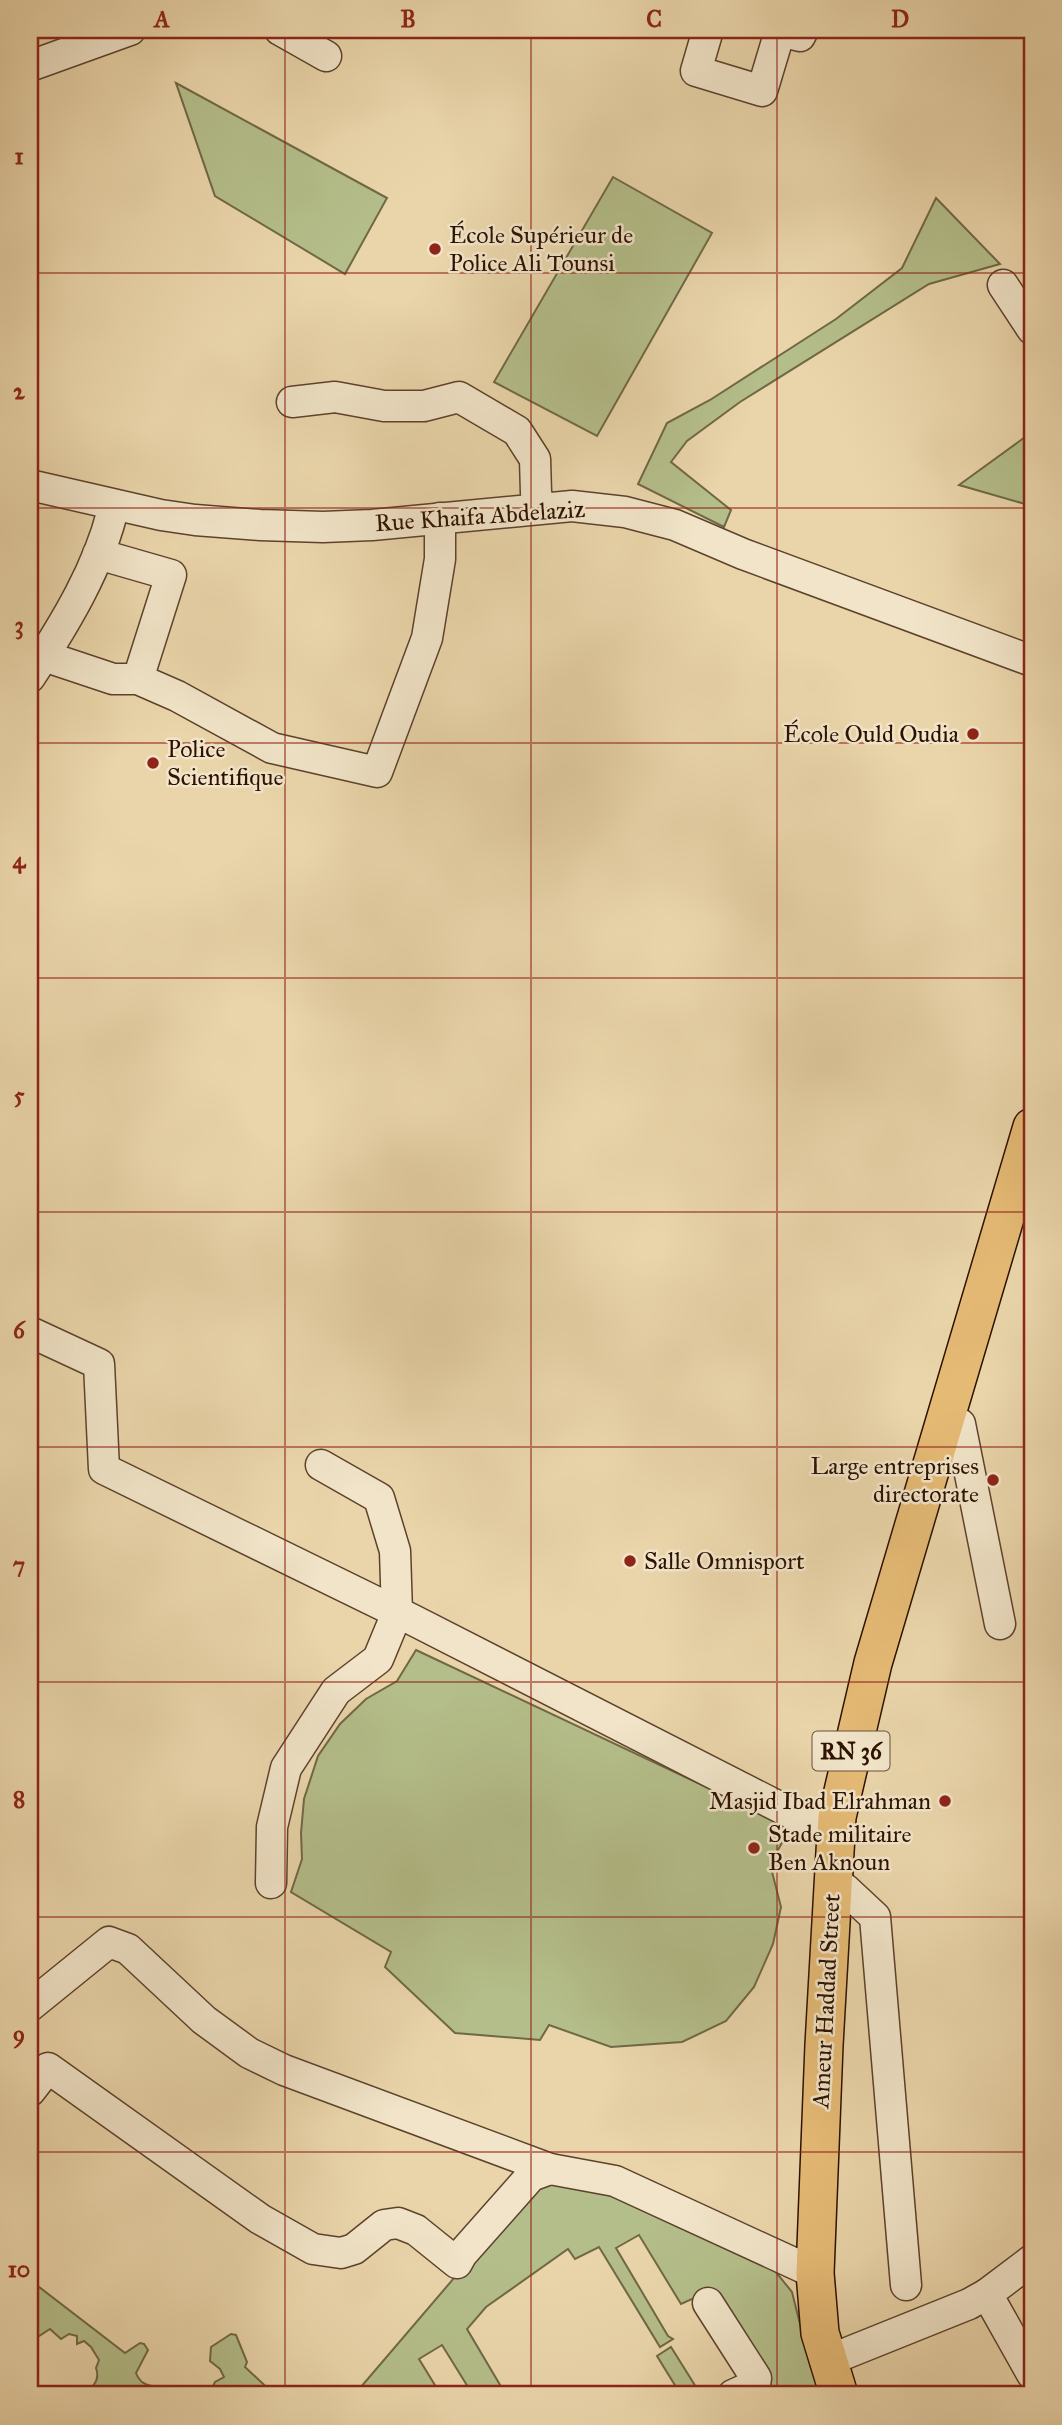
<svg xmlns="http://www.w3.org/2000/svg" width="1062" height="2425" viewBox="0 0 1062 2425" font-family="'IM FELL Great Primer',serif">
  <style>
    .green { fill: #b4be8a; stroke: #706846; stroke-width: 2 }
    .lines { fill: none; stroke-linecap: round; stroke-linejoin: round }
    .minor-casing { stroke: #5c422c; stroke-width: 33 }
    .major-casing { stroke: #2d1102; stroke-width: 40 }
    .minor { stroke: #f1e4c8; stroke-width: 30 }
    .major { stroke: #e5ba75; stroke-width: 37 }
    .grid { fill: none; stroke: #8f2418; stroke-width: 2; stroke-opacity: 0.55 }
    .poi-dot { fill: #8f2418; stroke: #f1e4c8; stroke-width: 2.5 }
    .labels { text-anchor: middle; stroke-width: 5; stroke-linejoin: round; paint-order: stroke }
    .shield { fill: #f1e4c8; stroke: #68503d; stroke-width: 2 }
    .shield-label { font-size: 23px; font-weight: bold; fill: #2d1102 }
    .poi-label { font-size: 24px; fill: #2d1102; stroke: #f1e4c8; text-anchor: start }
    .street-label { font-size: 24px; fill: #2d1102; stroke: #f1e4c8 }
    .neatline { fill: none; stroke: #8f2418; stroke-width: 2.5 }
    .grid-label { font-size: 23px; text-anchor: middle; font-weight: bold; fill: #8f2418 }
  </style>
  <rect width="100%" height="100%" fill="#ead5aa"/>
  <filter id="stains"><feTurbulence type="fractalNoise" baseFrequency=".00286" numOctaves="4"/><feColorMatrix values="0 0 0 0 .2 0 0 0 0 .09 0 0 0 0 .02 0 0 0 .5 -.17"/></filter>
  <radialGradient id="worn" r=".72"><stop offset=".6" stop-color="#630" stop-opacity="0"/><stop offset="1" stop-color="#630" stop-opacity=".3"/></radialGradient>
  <!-- green -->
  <g class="green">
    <polygon points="176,83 387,198 345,274 215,196"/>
    <polygon points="613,177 712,233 597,436 494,382"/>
    <polygon points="936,198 1000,264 929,284 740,402 687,441 671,462 731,510 724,527 638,484 667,423 710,400 836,319 902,268"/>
    <polygon points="1032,432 1032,506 959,485"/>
    <polygon points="416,1650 791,1827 770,1864 781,1907 773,1944 754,1987 726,2021 682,2042 611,2047 549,2025 540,2040 455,2033 385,1967 391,1952 291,1892 302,1859 301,1833 304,1799 318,1756 340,1724 366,1699 397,1681"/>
    <polygon points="542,2182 599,2185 771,2266 792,2292 811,2368 822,2395 776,2395 712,2291 697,2299 694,2298 681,2304 639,2235 616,2248 668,2336 673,2339 660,2347 599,2247 575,2259 568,2249 486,2307 467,2329 506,2395 473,2395 442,2345 419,2359 441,2395 354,2395 531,2188"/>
    <path d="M30,2280L125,2353L140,2343L144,2344L148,2350L136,2373C142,2388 151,2384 164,2390L167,2395H79C91,2389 101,2382 96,2368L99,2360L91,2347L84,2341L77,2344V2336L69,2334L61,2339L50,2329L30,2342Z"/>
    <polygon points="231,2334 236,2335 247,2362 245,2367 275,2395 260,2391 245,2390 230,2395 209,2395 215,2382 224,2377 220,2369 210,2361 211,2347"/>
    <polygon points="671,2347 701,2395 681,2395 657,2356"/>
  </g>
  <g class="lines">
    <defs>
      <g id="minor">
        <polyline points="280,30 326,56"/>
        <polyline points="708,30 696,71 762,91 780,31"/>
        <polyline points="776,30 800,36 803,30"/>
        <polyline points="30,66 130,30"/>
        <polyline points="1003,285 1032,329"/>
        <polyline points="292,402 335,397 384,406 424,406 459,397 517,431 535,459 536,493 540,508"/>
        <polyline points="30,485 161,515 195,520 260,525 323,527 372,525 572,506 625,512 675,525 743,554 1032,661"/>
        <polyline points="98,554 171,575 138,679"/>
        <polyline points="44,656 113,679 138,679 177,696 272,748 377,772 427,638 440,559 440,518"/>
        <path d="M30,677C64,625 100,567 114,505"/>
        <polyline points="30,1332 99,1364 104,1469 413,1620 836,1836"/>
        <polyline points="960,1424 1000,1624"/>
        <polyline points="271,1883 272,1827 286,1768 336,1691 378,1659 397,1613 395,1551 379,1498 321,1465"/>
        <polyline points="845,1889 875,1917 906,2285"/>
        <polyline points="30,2006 109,1942 128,1949 204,2020 249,2053 284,2070 550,2169 615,2181 815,2273"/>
        <polyline points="30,2091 48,2068 260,2219 313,2249 341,2253 354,2249 384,2225 398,2223 416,2230 457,2263 462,2254 531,2176 550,2169"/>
        <polyline points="1032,2260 987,2294 1032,2374"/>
        <polyline points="708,2303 756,2378 755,2385 733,2395"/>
        <polyline points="842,2355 969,2304 987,2294"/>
      </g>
      <polyline id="major" points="839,2395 820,2333 815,2273 824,2045 837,1817 873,1663 1032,1127"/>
    </defs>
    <!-- minor casing -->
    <use href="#minor" class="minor-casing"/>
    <!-- major casing -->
    <use href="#major" class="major-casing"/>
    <!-- minor -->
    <use href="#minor" class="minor"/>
    <!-- major -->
    <use href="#major" class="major"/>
  </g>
  <!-- grid -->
  <path class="grid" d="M285,30V2395M531,30V2395M777,30V2395M30,273H1032M30,508H1032M30,743H1032M30,978H1032M30,1212H1032M30,1447H1032M30,1682H1032M30,1917H1032M30,2152H1032"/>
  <!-- markers -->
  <g class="poi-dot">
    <circle cx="435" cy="249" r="7"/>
    <circle cx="973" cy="734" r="7"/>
    <circle cx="153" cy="763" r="7"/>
    <circle cx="993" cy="1480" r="7"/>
    <circle cx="630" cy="1561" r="7"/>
    <circle cx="945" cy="1801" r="7"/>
    <circle cx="754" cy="1848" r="7"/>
  </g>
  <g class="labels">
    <!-- shield labels -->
    <rect class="shield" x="812.5" y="1731.5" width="77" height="39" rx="5"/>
    <g class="shield-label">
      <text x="851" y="1759">RN 36</text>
    </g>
    <!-- poi labels -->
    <g class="poi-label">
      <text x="449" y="243">École Supérieur de<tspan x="449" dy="28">Police Ali Tounsi</tspan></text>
      <text x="959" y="742" text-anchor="end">École Ould Oudia</text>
      <text x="167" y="757">Police<tspan x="167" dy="28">Scientifique</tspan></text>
      <text x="979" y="1474" text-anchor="end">Large entreprises<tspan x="979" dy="28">directorate</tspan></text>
      <text x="644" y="1569">Salle Omnisport</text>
      <text x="931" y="1809" text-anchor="end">Masjid Ibad Elrahman</text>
      <text x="768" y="1842">Stade militaire<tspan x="768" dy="28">Ben Aknoun</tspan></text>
    </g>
    <!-- street labels -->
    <g class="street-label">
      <text transform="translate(480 516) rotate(-4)" y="8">Rue Khaifa Abdelaziz</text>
      <text transform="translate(826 2001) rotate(-87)" y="8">Ameur Haddad Street</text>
    </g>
  </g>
  <!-- margin -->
  <rect width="1062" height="2425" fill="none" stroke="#ead5aa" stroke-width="77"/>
  <rect x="38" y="38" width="986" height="2348" class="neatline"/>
  <g class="grid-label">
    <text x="162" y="27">A</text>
    <text x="408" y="27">B</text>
    <text x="654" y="27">C</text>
    <text x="900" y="27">D</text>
    <text x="19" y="164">1</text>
    <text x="19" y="399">2</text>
    <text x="19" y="633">3</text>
    <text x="19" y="868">4</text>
    <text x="19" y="1103">5</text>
    <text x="19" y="1338">6</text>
    <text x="19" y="1573">7</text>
    <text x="19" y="1807">8</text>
    <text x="19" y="2042">9</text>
    <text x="19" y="2277">10</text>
  </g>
  <rect width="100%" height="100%" filter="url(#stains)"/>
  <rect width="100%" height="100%" fill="url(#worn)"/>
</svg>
